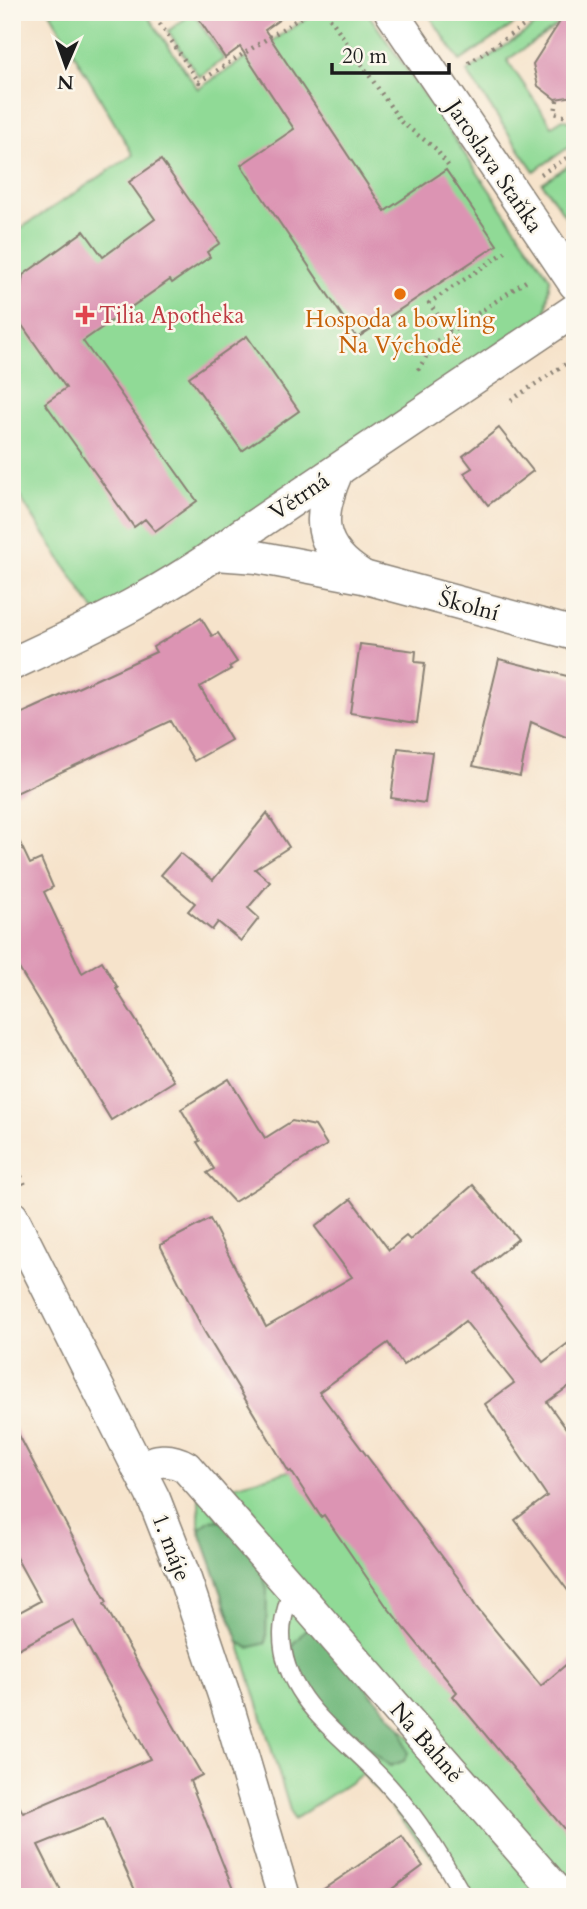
<svg xmlns="http://www.w3.org/2000/svg" width="587" height="1909" viewBox="0 0 587 1909" font-family="Cardo,serif">
  <style>
    .green { fill: #90da96; stroke: #567b59; stroke-width: 2 }
    .forest { fill: #74ba7f; stroke: #486b4e; stroke-width: 2 }
    .building { fill: #dc94b3 }
    .lines { fill: none; stroke-linecap: round; stroke-linejoin: round }
    .service-casing { stroke: #898074; stroke-width: 19 }
    .minor-casing { stroke: #898074; stroke-width: 35 }
    .path { stroke: #898074; stroke-width: 4.5; stroke-dasharray: 2 5; stroke-linecap: butt }
    .service { stroke: #fff; stroke-width: 16 }
    .minor { stroke: #fff; stroke-width: 32 }
    .food-dot { fill: #e8710a; stroke: #fbf7ec; stroke-width: 2.5 }
    .health-dot { fill: #e0444e; stroke: #fbf7ec; stroke-width: 2.5 }
    .labels { text-anchor: middle; stroke-width: 5; stroke-linejoin: round; paint-order: stroke }
    .street-label { font-size: 23px; fill: #1c1c1c; stroke: #fbf7ec }
    .health-label { font-size: 23px; fill: #be3a42; stroke: #fbf7ec; text-anchor: start }
    .food-label { font-size: 23px; fill: #c56008; stroke: #fbf7ec }
  </style>
  <rect width="100%" height="100%" fill="#fbf7ec"/>
  <filter id="ink" filterUnits="userSpaceOnUse"><feTurbulence type="fractalNoise" baseFrequency=".0143" numOctaves="2"/><feDisplacementMap in="SourceGraphic" scale="14" xChannelSelector="R" yChannelSelector="G"/><feConvolveMatrix kernelMatrix="1 2 1 2 8 2 1 2 1" color-interpolation-filters="sRGB"/></filter>
  <filter id="wash" filterUnits="userSpaceOnUse"><feTurbulence type="fractalNoise" baseFrequency=".00686" numOctaves="4" result="noise"/><feDisplacementMap in="SourceGraphic" scale="28" xChannelSelector="R" yChannelSelector="G"/><feGaussianBlur stdDeviation="1.57" result="paint"/><feColorMatrix in="noise" values="0 0 0 0 0 0 0 0 0 0 0 0 0 0 0 0 0 1.4 0 .05"/><feComposite in="paint" operator="in"/></filter>
  <g filter="url(#wash)">
    <rect width="100%" height="100%" fill="#f6e3cb"/>
    <!-- green -->
    <g class="green">
      <polygon points="50,12 145,12 198,89 317,12 367,12 550,278 546,312 101,621 12,485 12,234 133,155"/>
      <polygon points="427,12 492,12 497,19 508,12 532,12 460,61"/>
      <polygon points="555,12 575,12 575,14 507,60 552,126 563,119 575,124 575,143 534,171 467,72"/>
      <polygon points="193,13 224,59 199,77 168,31"/>
      <polygon points="575,161 575,230 542,183"/>
      <polygon points="293,1470 575,1835 575,1897 218,1490"/>
      <polygon points="199,1495 548,1897 466,1897 363,1774 293,1820 239,1642 199,1529"/>
    </g>
    <!-- forest -->
    <g class="forest">
      <polygon points="221,1520 260,1564 267,1589 266,1643 249,1648 239,1642 199,1529 209,1521"/>
      <polygon points="311,1624 401,1728 408,1753 404,1761 390,1766 323,1711 298,1674 292,1645"/>
    </g>
    <g id="blocks">
      <!-- building -->
      <g class="building">
        <polygon points="194,12 290,12 265,30 385,211 446,170 497,245 357,338 241,165 294,129 240,47 225,58"/>
        <polygon points="566,12 575,12 575,96 555,99 538,86 533,64"/>
        <polygon points="161,160 220,243 207,252 210,257 172,283 170,280 83,341 197,501 155,531 145,519 134,527 45,403 66,388 12,311 12,300 20,295 23,275 84,231 103,257 155,219 129,182"/>
        <polygon points="247,336 299,411 242,451 189,377"/>
        <polygon points="499,428 533,471 488,505 464,473 472,468 463,456"/>
        <polygon points="201,618 212,636 218,633 237,662 229,667 231,669 200,687 231,740 194,761 170,721 12,795 12,718 156,652 153,647"/>
        <polygon points="360,644 416,651 415,662 425,663 417,723 350,713"/>
        <polygon points="499,659 575,678 575,741 531,722 520,776 473,766"/>
        <polygon points="398,748 432,752 425,803 391,798"/>
        <polygon points="267,813 289,847 255,869 270,882 248,908 259,918 241,941 218,922 212,930 188,911 195,903 161,875 180,853 213,880"/>
        <polygon points="12,826 30,864 41,859 53,887 44,892 82,973 102,961 118,988 116,989 174,1081 111,1120 12,957"/>
        <polygon points="229,1079 265,1138 292,1121 315,1126 327,1145 234,1202 207,1173 214,1169 197,1142 200,1141 181,1109"/>
        <polygon points="473,1185 518,1239 476,1273 543,1362 575,1338 575,1382 547,1402 575,1441 575,1600 515,1520 547,1496 485,1404 514,1383 465,1321 445,1337 403,1365 388,1343 319,1392 459,1579 476,1607 541,1686 575,1657 575,1842 453,1696 457,1692 387,1607 324,1515 321,1517 291,1471 289,1472 204,1331 160,1245 210,1219 266,1327 352,1277 315,1227 351,1199 389,1250 406,1236 410,1240"/>
        <polygon points="12,1422 107,1602 104,1604 202,1775 190,1781 236,1897 138,1897 103,1819 38,1845 64,1897 21,1897 12,1871 12,1792 23,1813 150,1759 73,1620 12,1652 12,1616 40,1601 12,1550"/>
        <polygon points="402,1836 423,1866 381,1897 312,1897"/>
      </g>
    </g>
  </g>
  <g filter="url(#ink)">
    <use href="#blocks" fill-opacity="0" stroke="#898074" stroke-width="2"/>
    <g class="lines">
      <defs>
        <path id="service" d="M292,1586C288,1602 282,1617 282,1633C281,1702 350,1740 389,1786C419,1819 442,1858 464,1897"/>
        <g id="minor">
          <polyline points="391,12 575,284"/>
          <path d="M337,471C317,517 316,547 362,576"/>
          <polyline points="216,554 257,557 363,577 575,634"/>
          <path d="M12,664C92,627 172,589 241,535L575,310"/>
          <polyline points="12,1217 154,1499 183,1573 226,1701 284,1897"/>
          <path d="M138,1468C156,1460 169,1457 186,1467L562,1897"/>
        </g>
      </defs>
      <!-- service casing -->
      <use href="#service" class="service-casing"/>
      <!-- minor casing -->
      <use href="#minor" class="minor-casing"/>
      <!-- path -->
      <g class="path">
        <polyline points="152,12 199,82 309,12"/>
        <polyline points="326,12 401,122 436,149 449,167"/>
        <polyline points="469,63 544,12"/>
        <polyline points="557,100 555,113 575,120"/>
        <polyline points="541,174 575,153"/>
        <polyline points="450,332 429,303 507,251"/>
        <polyline points="418,370 435,342 529,279"/>
        <polyline points="511,400 575,358"/>
        <polyline points="12,1157 25,1185"/>
      </g>
      <!-- service -->
      <use href="#service" class="service"/>
      <!-- minor -->
      <use href="#minor" class="minor"/>
    </g>
  </g>
  <!-- markers -->
  <circle class="food-dot" cx="400" cy="294" r="7"/>
  <path class="health-dot" d="M81.5 304.5h7v7h7v7h-7v7h-7v-7h-7v-7h7z"/>
  <g class="labels">
    <!-- street labels -->
    <g class="street-label">
      <text transform="translate(495 166) rotate(56)" y="8">Jaroslava Staňka</text>
      <text transform="translate(299 496) rotate(-34)" y="8">Větrná</text>
      <text transform="translate(469 605) rotate(15)" y="8">Školní</text>
      <text transform="translate(172 1547) rotate(69)" y="8">1. máje</text>
      <text transform="translate(427 1742) rotate(49)" y="8">Na Bahně</text>
    </g>
    <!-- health labels -->
    <g class="health-label">
      <text x="99" y="323">Tilia Apotheka</text>
    </g>
    <!-- food labels -->
    <g class="food-label">
      <text x="400" y="327">Hospoda a bowling<tspan x="400" dy="26">Na Východě</tspan></text>
    </g>
  </g>
  <!-- margin -->
  <rect width="587" height="1909" fill="none" stroke="#fbf7ec" stroke-width="42"/>
  <!-- north arrow -->
  <g transform="translate(66 66) rotate(182)" stroke="#fbf7ec" stroke-width="5" paint-order="stroke">
  <path d="M0-5L12 26L0 18L-12 26Z" fill="#1c1c1c"/>
  <text y="-10" font-size="19" font-weight="bold" text-anchor="middle" fill="#1c1c1c">N</text>
  </g>
  <!-- scale -->
  <path d="M332 63v10h117v-10" fill="none" stroke="#1c1c1c" stroke-width="3.5"/>
  <text x="342" y="63" font-size="21" fill="#1c1c1c" stroke="#fbf7ec" stroke-width="5" paint-order="stroke">20 m</text>
</svg>
